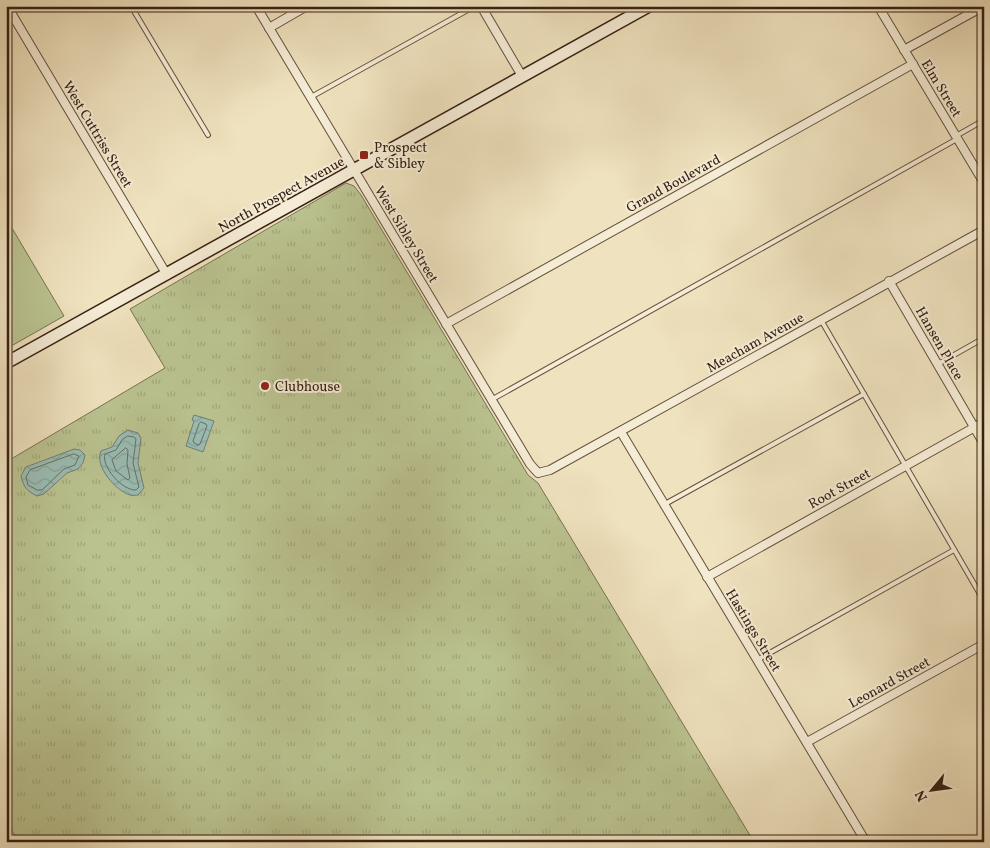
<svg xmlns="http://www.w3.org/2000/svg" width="990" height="848" viewBox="0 0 990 848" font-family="Vollkorn,serif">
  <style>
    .grass { fill: url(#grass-tufts); stroke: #787252 }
    .green { fill: #bac390; stroke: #787252 }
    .water { fill: url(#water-waves); stroke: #727e74 }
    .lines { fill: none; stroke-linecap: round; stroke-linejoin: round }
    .shore { stroke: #686e64; stroke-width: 1 }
    .lane-casing { stroke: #64503e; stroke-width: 6 }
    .street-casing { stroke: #64503e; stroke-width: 10 }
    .secondary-casing { stroke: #362014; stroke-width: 14 }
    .lane { stroke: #f5ecd5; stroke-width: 4 }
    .street { stroke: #f5ecd5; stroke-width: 8 }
    .secondary { stroke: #f5ecd5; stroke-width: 11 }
    .poi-dot { fill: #8f2418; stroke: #f5ecd5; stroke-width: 2 }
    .labels { text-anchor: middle; stroke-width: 4; stroke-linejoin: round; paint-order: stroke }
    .street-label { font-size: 14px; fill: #362014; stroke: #f5ecd5 }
    .poi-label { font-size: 14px; fill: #362014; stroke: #f5ecd5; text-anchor: start }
  </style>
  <defs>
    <pattern id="grass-tufts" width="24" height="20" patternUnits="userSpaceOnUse" patternTransform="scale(1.25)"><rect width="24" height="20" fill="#bac390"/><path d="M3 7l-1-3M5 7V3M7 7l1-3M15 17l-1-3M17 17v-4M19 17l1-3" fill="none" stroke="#a0a77b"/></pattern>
    <pattern id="water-waves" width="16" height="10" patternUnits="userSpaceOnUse" patternTransform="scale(1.25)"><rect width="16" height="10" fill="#9abdb4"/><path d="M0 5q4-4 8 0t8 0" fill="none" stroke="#85a29a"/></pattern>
  </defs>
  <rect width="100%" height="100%" fill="#efe2be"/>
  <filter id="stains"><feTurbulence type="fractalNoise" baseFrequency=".004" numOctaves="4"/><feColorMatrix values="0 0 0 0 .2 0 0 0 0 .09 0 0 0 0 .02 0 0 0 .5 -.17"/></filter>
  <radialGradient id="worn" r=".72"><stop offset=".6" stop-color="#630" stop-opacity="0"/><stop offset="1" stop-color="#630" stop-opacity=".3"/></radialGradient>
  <!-- grass -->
  <polygon class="grass" points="346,183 354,186 361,195 528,475 538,483 754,842 19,842 6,821 6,462 165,368 130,309"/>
  <!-- green -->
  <polygon class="green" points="6,218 64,316 6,349"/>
  <!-- water -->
  <g class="water">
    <polygon points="194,415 214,421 203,452 186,446 194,421 192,420"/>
    <path d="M128,430L138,433L141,438L138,463L144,488L138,495C137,495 131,496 130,495C116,491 94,466 101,451L112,447L119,436Z"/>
    <path d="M74,449L80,450L85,455L83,463L78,469L67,473L44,494L37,496C27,491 24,488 21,476L26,467Z"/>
  </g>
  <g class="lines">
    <!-- shore -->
    <g class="shore">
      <polygon points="201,422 206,424 207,426 200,444 198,445 194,443 193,441 199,424"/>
      <path d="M128,436L134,437L136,439L133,463L139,487L136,490C123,491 101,467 105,454L116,450L122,440Z"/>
      <polygon points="126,448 128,450 127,464 130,478 128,480 116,471 112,460"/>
      <polygon points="74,454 79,456 75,465 64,469 42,490 37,490 28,485 26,477 30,470"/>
    </g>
    <defs>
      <g id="lane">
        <polyline points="131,6 208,135"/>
        <polyline points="311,97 475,6"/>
        <polyline points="956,136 984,120"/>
        <polyline points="821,320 984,601"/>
        <polyline points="938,364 984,338"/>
        <polyline points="491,400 957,139"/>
        <polyline points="665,504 864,394"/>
        <polyline points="757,660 954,550"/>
      </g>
      <g id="street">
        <polyline points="7,6 167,275"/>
        <polyline points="256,6 530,464 538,473 550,470 984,230"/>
        <polyline points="481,6 522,76"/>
        <polyline points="878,6 984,183"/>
        <polyline points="269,28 307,6"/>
        <polyline points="904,50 984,6"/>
        <polyline points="889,281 984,444"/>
        <polyline points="446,324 913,64"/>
        <polyline points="621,432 866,842"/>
        <polyline points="707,577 984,422"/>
        <polyline points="807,742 984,644"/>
      </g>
      <polyline id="secondary" points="6,363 649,6"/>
    </defs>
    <!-- lane casing -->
    <use href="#lane" class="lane-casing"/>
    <!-- street casing -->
    <use href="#street" class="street-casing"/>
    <!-- secondary casing -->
    <use href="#secondary" class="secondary-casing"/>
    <!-- lane -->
    <use href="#lane" class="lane"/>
    <!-- street -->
    <use href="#street" class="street"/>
    <!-- secondary -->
    <use href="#secondary" class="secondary"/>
  </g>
  <!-- markers -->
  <g class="poi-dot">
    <rect x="359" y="150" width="10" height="10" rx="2.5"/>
    <circle cx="265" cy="386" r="5"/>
  </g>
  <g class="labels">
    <!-- street labels -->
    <g class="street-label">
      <text transform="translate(942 88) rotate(59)" y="5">Elm Street</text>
      <text transform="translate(98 134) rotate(59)" y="5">West Cuttriss Street</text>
      <text transform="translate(673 183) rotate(-29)" y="5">Grand Boulevard</text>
      <text transform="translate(281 194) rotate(-29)" y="5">North Prospect Avenue</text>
      <text transform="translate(407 234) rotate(59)" y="5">West Sibley Street</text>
      <text transform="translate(755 342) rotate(-29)" y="5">Meacham Avenue</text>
      <text transform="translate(940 343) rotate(60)" y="5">Hansen Place</text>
      <text transform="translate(839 488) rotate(-29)" y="5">Root Street</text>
      <text transform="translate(754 630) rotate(59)" y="5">Hastings Street</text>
      <text transform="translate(889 682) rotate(-29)" y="5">Leonard Street</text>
    </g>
    <!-- poi labels -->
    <g class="poi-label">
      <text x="374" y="152">Prospect<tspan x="374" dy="16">&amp; Sibley</tspan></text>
      <text x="275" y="391">Clubhouse</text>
    </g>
  </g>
  <!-- margin -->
  <rect width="990" height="848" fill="none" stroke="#efe2be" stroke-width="25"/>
  <rect x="8" y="8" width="975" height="833" fill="none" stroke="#362014" stroke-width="2.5"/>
  <rect x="12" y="12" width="965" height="823" fill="none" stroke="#362014"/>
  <!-- north arrow -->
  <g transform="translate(932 790) rotate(241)" stroke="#f5ecd5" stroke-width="4" paint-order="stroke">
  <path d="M0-4L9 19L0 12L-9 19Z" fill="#362014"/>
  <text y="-8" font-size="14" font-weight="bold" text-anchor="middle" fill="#362014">N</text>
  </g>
  <rect width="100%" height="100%" filter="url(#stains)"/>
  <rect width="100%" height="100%" fill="url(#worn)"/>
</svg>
